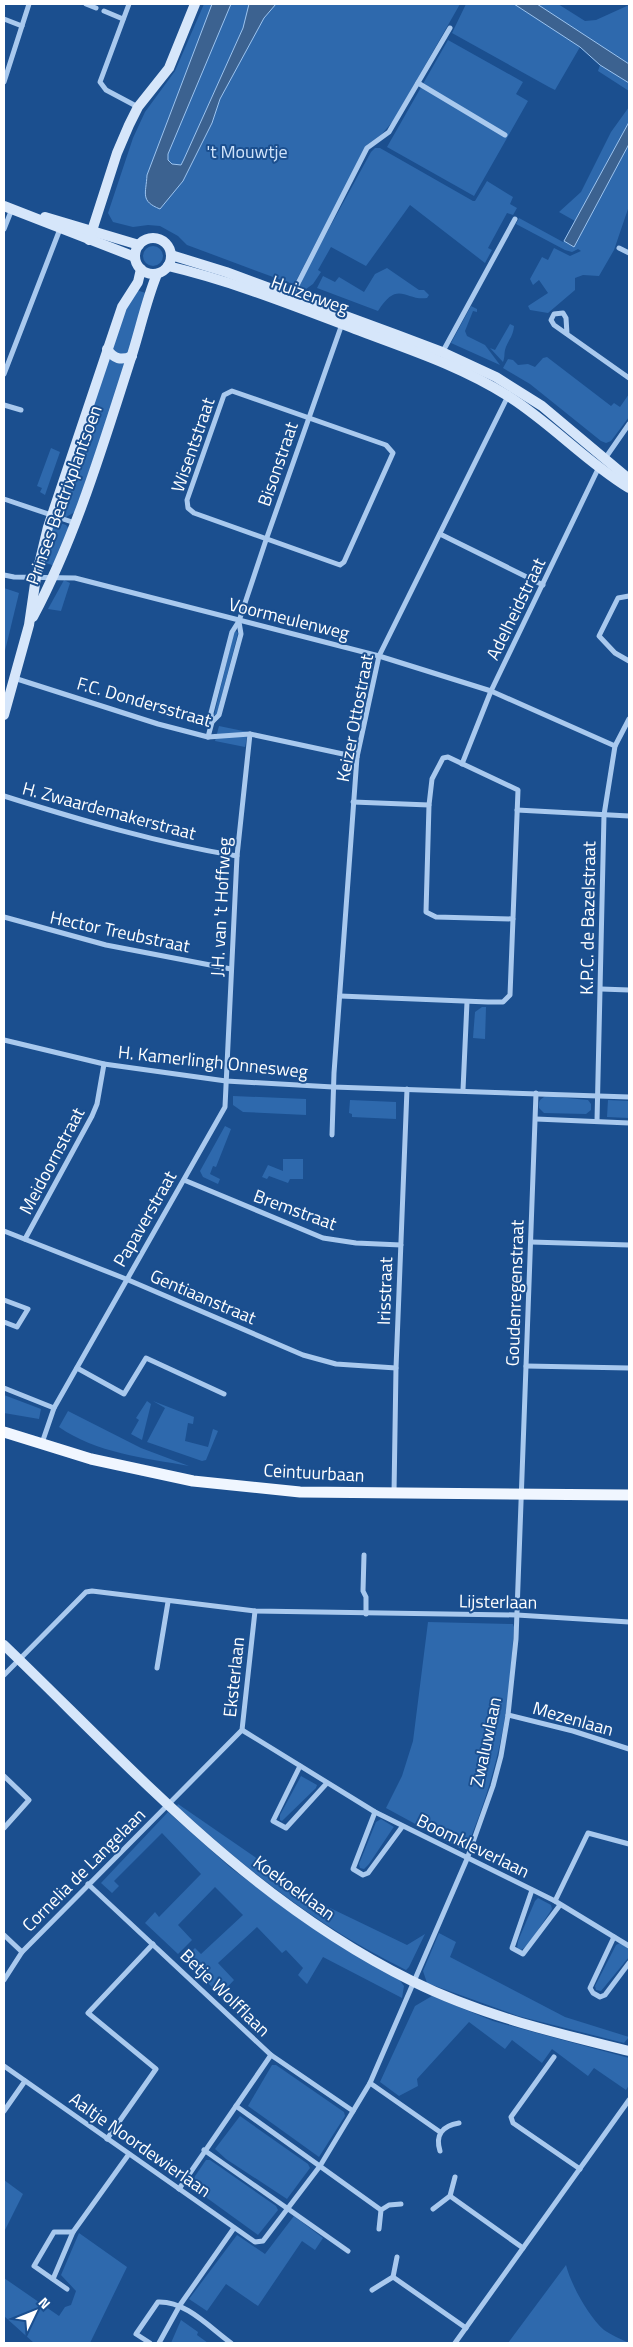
<svg xmlns="http://www.w3.org/2000/svg" width="633" height="2347" viewBox="0 0 633 2347" font-family="'Titillium Web',sans-serif">
  <style>
    .green { fill: #2e69ad }
    .water { fill: #3c6290; stroke: #9cc4f0 }
    .lines { fill: none; stroke-linecap: round; stroke-linejoin: round }
    .street { stroke: #a9c9ee; stroke-width: 5 }
    .secondary { stroke: #d6e6fa; stroke-width: 10 }
    .primary { stroke: #f0f6ff; stroke-width: 11 }
    .labels { text-anchor: middle; stroke-width: 4; stroke-linejoin: round; paint-order: stroke }
    .park-label { font-size: 18px; fill: #cfe3fa; stroke: #1b4f8f }
    .street-label { font-size: 18px; fill: #fff; stroke: #1b4f8f }
  </style>
  <rect width="100%" height="100%" fill="#1b4f8f"/>
  <!-- green -->
  <g class="green">
    <polygon points="204,4 460,4 394,120 382,134 367,145 296,281 292,284 187,245 178,236 160,226 148,225 133,227 113,222 108,213 133,138 145,112 175,71"/>
    <polygon points="466,4 558,4 585,21 596,20 629,5 629,91 598,71 600,65 580,47 555,90 549,87 452,33"/>
    <polygon points="448,40 523,82 516,94 528,101 474,196 387,147"/>
    <polygon points="629,107 629,206 614,250 599,276 583,275 575,278 575,290 548,313 530,310 528,306 548,293 539,280 533,285 530,279 542,257 548,260 554,248 570,256 581,251 578,249 572,252 565,250 516,224 519,218 563,242 575,221 559,212 581,192 611,132"/>
    <polygon points="375,148 380,148 473,201 475,201 487,181 513,197 510,204 517,208 513,215 507,213 488,248 492,250 485,263 410,205 366,266 331,247 318,270 321,272 313,284 306,289 297,287 371,152"/>
    <circle cx="153" cy="256" r="10"/>
    <path d="M387,268L419,290H424L429,295L427,298C405,301 398,279 378,311L317,288L323,276L335,282L339,277L364,292L375,274Z"/>
    <polygon points="136,290 146,293 128,355 123,357 111,349 125,310"/>
    <polygon points="471,306 477,309 477,312 473,311 465,331 467,336 485,345 500,365 451,343"/>
    <path d="M510,324L514,326C513,338 507,341 505,350C504,355 505,357 503,362L490,348L495,350Z"/>
    <polygon points="109,357 127,362 75,512 66,517 58,512"/>
    <polygon points="547,357 611,406 614,403 620,407 629,394 629,417 611,441 606,443 601,441 530,384 503,368 508,359 513,360 518,365 528,364 535,367 543,358"/>
    <polygon points="51,448 60,452 45,495 40,492 42,488 37,486"/>
    <polygon points="57,522 66,525 69,529 55,566 43,562 53,524"/>
    <polygon points="64,580 70,583 61,611 48,609"/>
    <polygon points="4,588 19,593 4,655"/>
    <polygon points="236,631 238,633 217,714 214,715 234,632"/>
    <polygon points="219,726 248,732 245,747 215,741"/>
    <polygon points="482,1007 486,1007 485,1039 473,1038 475,1012"/>
    <polygon points="233,1096 306,1099 306,1115 243,1112 233,1105"/>
    <path d="M546,1096L588,1100L591,1104V1110L586,1114L544,1113L539,1108C538,1101 540,1099 546,1096Z"/>
    <polygon points="350,1100 396,1102 396,1119 352,1117 352,1114 349,1113"/>
    <polygon points="608,1100 629,1101 629,1118 607,1117"/>
    <polygon points="225,1126 231,1129 216,1167 213,1166 210,1174 220,1179 218,1184 203,1177 200,1171"/>
    <polygon points="283,1159 303,1159 303,1179 290,1179 288,1183 269,1176 267,1179 262,1177 268,1165 283,1171"/>
    <polygon points="4,1395 41,1409 39,1419 4,1413"/>
    <polygon points="147,1401 151,1404 142,1440 131,1434 139,1420 136,1418"/>
    <polygon points="153,1401 194,1417 193,1424 188,1423 185,1441 208,1447 213,1429 218,1431 206,1460 202,1461 147,1442 165,1408"/>
    <path d="M68,1411L141,1448L189,1466C145,1458 96,1453 59,1427Z"/>
    <path d="M428,1622L513,1624L514,1627C512,1655 510,1683 506,1711C499,1758 484,1808 465,1851L386,1808L402,1776L413,1741Z"/>
    <polygon points="301,1776 317,1785 316,1788 282,1821 280,1820 280,1815"/>
    <path d="M178,1804L326,1906L407,1945L425,1934L409,1967L406,1970C318,1927 248,1871 177,1806Z"/>
    <polygon points="168,1812 231,1868 298,1918 399,1979 404,1986 402,1998 323,1957 307,1984 298,1975 303,1968 286,1950 282,1953 257,1927 218,1963 234,1980 220,1995 184,1959 195,1948 201,1954 243,1915 215,1887 178,1925 192,1940 178,1954 145,1923 155,1912 159,1917 201,1874 162,1833 114,1881 119,1886 112,1893 101,1883"/>
    <polygon points="381,1819 394,1827 393,1828 369,1864 364,1869 360,1868 359,1864 376,1822"/>
    <polygon points="538,1898 551,1905 552,1909 528,1945 520,1951 517,1949 518,1941 535,1901"/>
    <polygon points="439,1933 456,1942 450,1957 565,2017 629,2037 624,2043 518,2016 427,1983 423,1971"/>
    <polygon points="620,1943 629,1949 629,1957 601,1991 596,1990 595,1986 616,1945"/>
    <polygon points="432,1996 493,2021 629,2058 629,2085 626,2090 594,2068 588,2076 552,2049 542,2063 512,2040 505,2049 469,2022 417,2079 418,2086 399,2096 380,2082 415,2006"/>
    <polygon points="272,2065 276,2065 344,2112 345,2116 319,2157 248,2106"/>
    <polygon points="240,2116 308,2164 310,2168 287,2199 226,2159 215,2149"/>
    <polygon points="206,2160 210,2160 276,2206 278,2210 258,2235 189,2185"/>
    <polygon points="4,2180 23,2194 4,2232"/>
    <polygon points="294,2216 323,2238 315,2250 302,2241 258,2306 226,2284 207,2311 189,2299 237,2235 265,2254"/>
    <polygon points="79,2233 127,2267 90,2343 34,2343 4,2316 4,2278 59,2316 65,2307 71,2305 76,2291 61,2275"/>
    <path d="M566,2265C571,2285 589,2317 604,2330C611,2335 621,2339 629,2343H508Z"/>
    <polygon points="181,2320 198,2332 197,2335 208,2343 171,2343"/>
  </g>
  <!-- water -->
  <g class="water">
    <path d="M212,4H231L168,154V160L172,164L181,165L184,159L243,28L249,4H276L264,18L220,99L212,123L183,181L160,209C140,201 146,194 147,175Z"/>
    <polygon points="514,4 537,4 629,64 629,83 600,65 580,47"/>
    <polygon points="629,122 629,144 574,247 564,241"/>
  </g>
  <g class="lines">
    <!-- street -->
    <g class="street">
      <polyline points="86,4 96,8"/>
      <polyline points="129,4 100,82 106,90 138,107"/>
      <polyline points="104,11 123,19"/>
      <polyline points="4,19 22,26"/>
      <polyline points="4,82 29,4"/>
      <polyline points="418,83 505,135"/>
      <polyline points="4,229 12,209"/>
      <polyline points="619,248 629,253"/>
      <polyline points="291,297 367,148 389,132 450,28"/>
      <polyline points="567,334 566,318 563,313 554,314 551,320 554,325 629,378"/>
      <polyline points="442,353 515,219"/>
      <polyline points="4,374 60,229"/>
      <polygon points="232,391 386,445 393,453 344,562 340,565 194,513 188,508 187,500 224,395"/>
      <polyline points="4,405 21,410"/>
      <polyline points="604,460 629,424"/>
      <polyline points="4,499 75,523"/>
      <polyline points="440,534 543,585"/>
      <polyline points="4,575 14,577 75,578 379,656 491,691 615,746"/>
      <polyline points="629,596 618,598 599,636 615,653 629,661"/>
      <polyline points="14,678 158,724 208,737 250,734 357,757"/>
      <polyline points="212,722 211,713 232,632 239,621 266,540 342,324"/>
      <polyline points="208,737 212,722 219,715 241,634 239,622"/>
      <polyline points="462,764 491,691 599,467"/>
      <path d="M4,796C80,820 158,843 237,856"/>
      <polyline points="429,805 426,912 436,917 513,919"/>
      <polyline points="517,810 629,816"/>
      <polyline points="4,917 106,945 231,969"/>
      <polyline points="601,989 629,990"/>
      <polyline points="340,996 488,1002 503,1002 510,995 518,790 448,757 443,758 432,779 429,805 353,802"/>
      <polyline points="4,1040 104,1064 226,1081 333,1087 629,1097"/>
      <polyline points="463,1090 467,1002"/>
      <polyline points="536,1119 629,1123"/>
      <polyline points="597,1121 604,815 615,746 629,719"/>
      <polyline points="332,1135 334,1073 357,757 379,656 508,396"/>
      <polyline points="184,1180 323,1238 356,1243 401,1245"/>
      <polyline points="4,1231 126,1279 303,1355 336,1364 396,1368"/>
      <polyline points="25,1239 92,1116 97,1104 104,1064"/>
      <polyline points="531,1242 629,1245"/>
      <polyline points="4,1300 28,1309 17,1327 4,1322"/>
      <polyline points="526,1366 629,1368"/>
      <polyline points="77,1368 124,1394 146,1358 224,1394"/>
      <polyline points="4,1388 54,1408"/>
      <polyline points="42,1443 54,1408 225,1107 237,856 250,734"/>
      <polyline points="394,1493 396,1368 407,1089"/>
      <polyline points="364,1555 363,1591 366,1597 366,1614"/>
      <polyline points="157,1668 168,1602"/>
      <polyline points="4,1675 86,1592 92,1591 255,1611 517,1615 629,1622"/>
      <polyline points="508,1715 573,1731 629,1749"/>
      <polyline points="242,1730 375,1812 555,1901 629,1946"/>
      <polyline points="300,1766 273,1821 286,1828 327,1783"/>
      <polyline points="4,1776 29,1800 4,1828"/>
      <polyline points="375,1812 353,1869 363,1875 368,1873 402,1827"/>
      <polyline points="88,1884 271,2055 353,2111"/>
      <polyline points="532,1890 512,1948 523,1954 560,1905"/>
      <polyline points="555,1901 588,1833 629,1844"/>
      <polyline points="4,1935 22,1952"/>
      <polyline points="614,1937 590,1988 593,1993 600,1997 605,1995 629,1963"/>
      <polyline points="4,1980 22,1952 242,1730 255,1611"/>
      <polyline points="554,2057 511,2117 513,2123 580,2169"/>
      <polyline points="4,2066 255,2242 263,2241 320,2166 370,2083 467,1859 493,1786 501,1756 508,1715 516,1639 536,1093"/>
      <polyline points="370,2083 440,2132"/>
      <polyline points="236,2106 381,2210"/>
      <polyline points="4,2111 25,2081"/>
      <polyline points="107,2139 156,2069 88,2013 153,1944"/>
      <polyline points="204,2150 348,2251"/>
      <path d="M440,2151C435,2135 442,2126 459,2123"/>
      <polyline points="179,2189 271,2055"/>
      <polyline points="450,2196 523,2248"/>
      <polyline points="433,2209 450,2196 455,2177"/>
      <polyline points="379,2229 381,2210 389,2205 401,2204"/>
      <polyline points="393,2277 466,2328"/>
      <polyline points="53,2279 73,2232 129,2154"/>
      <polyline points="67,2289 34,2266 54,2232 73,2232"/>
      <polyline points="372,2290 393,2277 397,2257"/>
      <path d="M150,2343L136,2334L158,2302C186,2301 209,2327 231,2343"/>
      <polyline points="159,2343 180,2305 234,2228"/>
      <polyline points="455,2343 629,2100"/>
    </g>
    <!-- secondary -->
    <g class="secondary">
      <polyline points="4,206 135,257"/>
      <polyline points="45,217 139,245"/>
      <circle cx="153" cy="256" r="18"/>
      <polyline points="89,240 117,153 129,125 138,107 169,68 195,4"/>
      <polyline points="171,255 226,272 397,335 442,352 496,377 542,406 629,479"/>
      <path d="M168,266C232,281 294,306 355,329C408,349 461,366 508,396C551,423 586,462 629,488"/>
      <path d="M107,349C114,359 121,361 132,356"/>
      <path d="M33,617C76,536 103,445 131,358C140,330 146,301 157,274"/>
      <polyline points="4,715 29,625 36,577 48,527 122,307 138,282 141,269"/>
      <path d="M4,1645C133,1769 248,1900 412,1981C480,2015 556,2033 629,2051"/>
    </g>
    <!-- primary -->
    <polyline class="primary" points="4,1432 91,1459 193,1481 300,1492 629,1495"/>
  </g>
  <g class="labels">
    <!-- park labels -->
    <g class="park-label">
      <text x="247" y="158">'t Mouwtje</text>
    </g>
    <!-- street labels -->
    <g class="street-label">
      <text transform="translate(310 295) rotate(20)" y="6">Huizerweg</text>
      <text transform="translate(193 445) rotate(-71)" y="6">Wisentstraat</text>
      <text transform="translate(278 464) rotate(-71)" y="6">Bisonstraat</text>
      <text transform="translate(64 495) rotate(-70)" y="6">Prinses Beatrixplantsoen</text>
      <text transform="translate(516 609) rotate(-64)" y="6">Adelheidstraat</text>
      <text transform="translate(289 619) rotate(14)" y="6">Voormeulenweg</text>
      <text transform="translate(144 702) rotate(16)" y="6">F.C. Dondersstraat</text>
      <text transform="translate(355 718) rotate(-79)" y="6">Keizer Ottostraat</text>
      <text transform="translate(109 811) rotate(15)" y="6">H. Zwaardemakerstraat</text>
      <text transform="translate(221 907) rotate(-87)" y="6">J.H. van 't Hoffweg</text>
      <text transform="translate(588 918) rotate(-89)" y="6">K.P.C. de Bazelstraat</text>
      <text transform="translate(120 932) rotate(12)" y="6">Hector Treubstraat</text>
      <text transform="translate(213 1062) rotate(6)" y="6">H. Kamerlingh Onnesweg</text>
      <text transform="translate(52 1161) rotate(-62)" y="6">Meidoornstraat</text>
      <text transform="translate(295 1210) rotate(20)" y="6">Bremstraat</text>
      <text transform="translate(145 1219) rotate(-60)" y="6">Papaverstraat</text>
      <text transform="translate(385 1291) rotate(-88)" y="6">Irisstraat</text>
      <text transform="translate(515 1293) rotate(-88)" y="6">Goudenregenstraat</text>
      <text transform="translate(203 1297) rotate(23)" y="6">Gentiaanstraat</text>
      <text transform="translate(314 1473) rotate(3)" y="6">Ceintuurbaan</text>
      <text transform="translate(498 1602) rotate(1)" y="6">Lijsterlaan</text>
      <text transform="translate(234 1677) rotate(-84)" y="6">Eksterlaan</text>
      <text transform="translate(573 1719) rotate(16)" y="6">Mezenlaan</text>
      <text transform="translate(486 1742) rotate(-78)" y="6">Zwaluwlaan</text>
      <text transform="translate(473 1846) rotate(26)" y="6">Boomkleverlaan</text>
      <text transform="translate(84 1870) rotate(-45)" y="6">Cornelia de Langelaan</text>
      <text transform="translate(294 1888) rotate(36)" y="6">Koekoeklaan</text>
      <text transform="translate(225 1993) rotate(44)" y="6">Betje Wolfflaan</text>
      <text transform="translate(140 2145) rotate(35)" y="6">Aaltje Noordewierlaan</text>
    </g>
  </g>
  <!-- border -->
  <rect width="633" height="2347" fill="none" stroke="#ffffff" stroke-width="10"/>
  <!-- north arrow -->
  <g transform="translate(35 2312) rotate(47)" stroke="#1b4f8f" stroke-width="4" paint-order="stroke">
  <path d="M0-4L9 19L0 12L-9 19Z" fill="#ffffff"/>
  <text y="-8" font-size="14" font-weight="bold" text-anchor="middle" fill="#ffffff">N</text>
  </g>
</svg>
